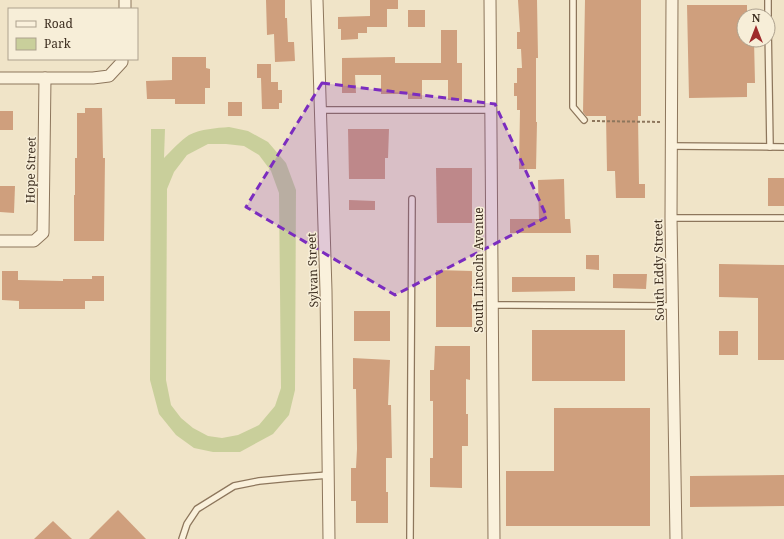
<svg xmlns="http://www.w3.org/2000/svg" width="784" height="539" viewBox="0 0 784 539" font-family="'Noto Serif',serif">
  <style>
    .green { fill: #c9cf9b; fill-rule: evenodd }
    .building { fill: #cf9f7d }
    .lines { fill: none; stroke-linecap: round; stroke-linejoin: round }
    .service-casing { stroke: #8d765c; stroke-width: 8 }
    .minor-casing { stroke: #8d765c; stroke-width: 13 }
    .path { stroke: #8d765c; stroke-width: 2; stroke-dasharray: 3 2; stroke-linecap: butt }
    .service { stroke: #faf1dc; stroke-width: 5.5 }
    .minor { stroke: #faf1dc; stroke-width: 11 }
    .marked { fill: #7b2cbf; fill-opacity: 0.2; stroke: #7b2cbf; stroke-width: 3; stroke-dasharray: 8 5; stroke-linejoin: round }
    .labels { text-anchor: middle; stroke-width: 3; stroke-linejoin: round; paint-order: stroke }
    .street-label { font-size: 12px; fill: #3d2e20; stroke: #f7eed8 }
  </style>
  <rect width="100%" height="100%" fill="#f0e4c8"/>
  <!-- green -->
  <path class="green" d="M229,127L248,131L268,142L286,163L296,190L295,390L289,415L273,434L240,452H213L194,448L176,435L159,414L150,380L151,129H165L164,158C171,151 181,140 189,135C201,129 216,128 229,127ZM208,144H226L244,146L259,155L271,171L279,193L281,388L275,406L259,425L238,435L222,438L208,436L193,428L181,418L171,405L166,380L167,189L174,172L187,155Z"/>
  <!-- building -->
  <g class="building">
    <polygon points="266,0 285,0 285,18 287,18 288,42 294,42 295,61 275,62 274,34 267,35"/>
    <polygon points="370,0 398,0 398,9 387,9 387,27 367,27 367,33 358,33 358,39 341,40 341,29 338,29 338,17 370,16"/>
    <polygon points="518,0 537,0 538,58 536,58 536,122 537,122 536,169 519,169 520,110 517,110 517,96 514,96 514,83 517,83 517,68 522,68 521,49 517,49 517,32 520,32"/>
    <polygon points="585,0 641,0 641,116 638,116 639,184 645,184 645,198 616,198 615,171 607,171 606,116 586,116 583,112"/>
    <polygon points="687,5 747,5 747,16 744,16 744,40 754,40 755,83 747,83 747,97 689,98"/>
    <rect x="408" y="10" width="17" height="17"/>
    <polygon points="441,30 457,30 457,63 462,63 462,100 448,100 448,80 422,80 422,99 408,99 408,94 381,94 381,75 355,75 356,93 342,93 342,58 395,57 395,63 441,63"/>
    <polygon points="172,57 206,57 206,68 210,69 210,88 205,88 205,104 175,104 175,99 147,99 146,81 172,80"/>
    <polygon points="257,64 271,64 271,82 278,82 278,90 282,90 282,103 279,103 279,109 262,109 261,78 257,78"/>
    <rect x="228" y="102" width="14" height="14"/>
    <polygon points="85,108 102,108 103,158 105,158 104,241 74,241 74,195 75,195 75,158 77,158 77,113 85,113"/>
    <rect x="0" y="111" width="13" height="19"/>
    <polygon points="348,129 389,129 388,158 385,158 385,179 349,179"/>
    <polygon points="436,168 472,168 472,223 437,223"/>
    <rect x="768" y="178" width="16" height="28"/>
    <polygon points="564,179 565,219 570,219 571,233 510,233 510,219 539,219 538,180"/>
    <polygon points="0,186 15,186 14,213 0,212"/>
    <polygon points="349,200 375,201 375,210 349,210"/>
    <polygon points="586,255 599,255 599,270 586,269"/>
    <polygon points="719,264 784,265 784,360 758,360 758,298 719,297"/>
    <polygon points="436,270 472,271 472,327 436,327"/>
    <polygon points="2,271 18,271 18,280 63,281 63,279 92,279 92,276 104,276 104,301 85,301 85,309 19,309 19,301 2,300"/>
    <polygon points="613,274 647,274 646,289 613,288"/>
    <polygon points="512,277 575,277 575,291 512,292"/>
    <rect x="354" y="311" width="36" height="30"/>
    <rect x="532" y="330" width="93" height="51"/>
    <rect x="719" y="331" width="19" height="24"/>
    <polygon points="435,346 470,346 470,380 466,379 466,414 468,414 468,446 462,446 462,488 430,487 430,458 433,458 433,401 430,401 430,370 434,370"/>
    <polygon points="353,358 390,360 388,405 391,405 392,458 386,458 386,492 388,492 388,523 356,523 356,501 351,501 351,468 356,468 357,449 356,389 353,389"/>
    <polygon points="554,408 650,408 650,526 506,526 506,471 554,471"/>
    <polygon points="784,475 784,506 690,507 690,476"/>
    <polygon points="118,510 146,539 89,539"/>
    <polygon points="53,521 72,539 34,539"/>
  </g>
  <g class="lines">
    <defs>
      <g id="service">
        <polyline points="573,0 573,107 584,120"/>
        <polyline points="768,0 768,16"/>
        <polyline points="768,24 770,147"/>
        <polyline points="320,110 491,110"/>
        <polyline points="671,146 784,147"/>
        <polyline points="671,218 784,218"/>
        <polyline points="492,305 672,306"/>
        <polyline points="182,539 187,524 197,509 234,486 259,481 290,478 329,475"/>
        <polyline points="410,539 412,199"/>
      </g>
      <g id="minor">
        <polyline points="317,0 326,291 329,539"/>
        <polyline points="490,0 494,539"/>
        <polyline points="672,0 671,218 676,539"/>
        <polyline points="125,9 125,0"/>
        <polyline points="0,78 93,78 109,76 122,62 122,59"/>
        <polyline points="0,241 34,241 43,233 45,78"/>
      </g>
    </defs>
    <!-- service casing -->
    <use href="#service" class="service-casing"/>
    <!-- minor casing -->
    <use href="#minor" class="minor-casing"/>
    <!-- path -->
    <polyline class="path" points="592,121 661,122"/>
    <!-- service -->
    <use href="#service" class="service"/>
    <!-- minor -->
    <use href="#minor" class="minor"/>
  </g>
  <!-- marked area -->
  <path class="marked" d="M322,83L495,104L547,217L395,295L246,207Z"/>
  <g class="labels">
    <!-- street labels -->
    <g class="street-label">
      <text transform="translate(31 170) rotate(-89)" y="4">Hope Street</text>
      <text transform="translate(313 270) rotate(-92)" y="4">Sylvan Street</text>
      <text transform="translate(479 270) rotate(-90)" y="4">South Lincoln Avenue</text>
      <text transform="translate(659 270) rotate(-91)" y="4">South Eddy Street</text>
    </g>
  </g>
  <!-- legend -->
  <rect x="8" y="8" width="130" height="52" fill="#f7eed8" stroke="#ada18e"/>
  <rect x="16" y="21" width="20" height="6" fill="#faf1dc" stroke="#ada18e"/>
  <text x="44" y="28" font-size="12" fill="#3d2e20">Road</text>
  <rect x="16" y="38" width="20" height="12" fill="#c9cf9b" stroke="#ada18e"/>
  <text x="44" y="48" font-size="12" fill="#3d2e20">Park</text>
  <!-- north arrow -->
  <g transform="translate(756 28)"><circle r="19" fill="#f7eed8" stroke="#ada18e"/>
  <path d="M0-3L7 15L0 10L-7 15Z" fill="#9e2a2b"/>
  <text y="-6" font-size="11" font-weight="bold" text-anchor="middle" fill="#3d2e20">N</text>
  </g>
</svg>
